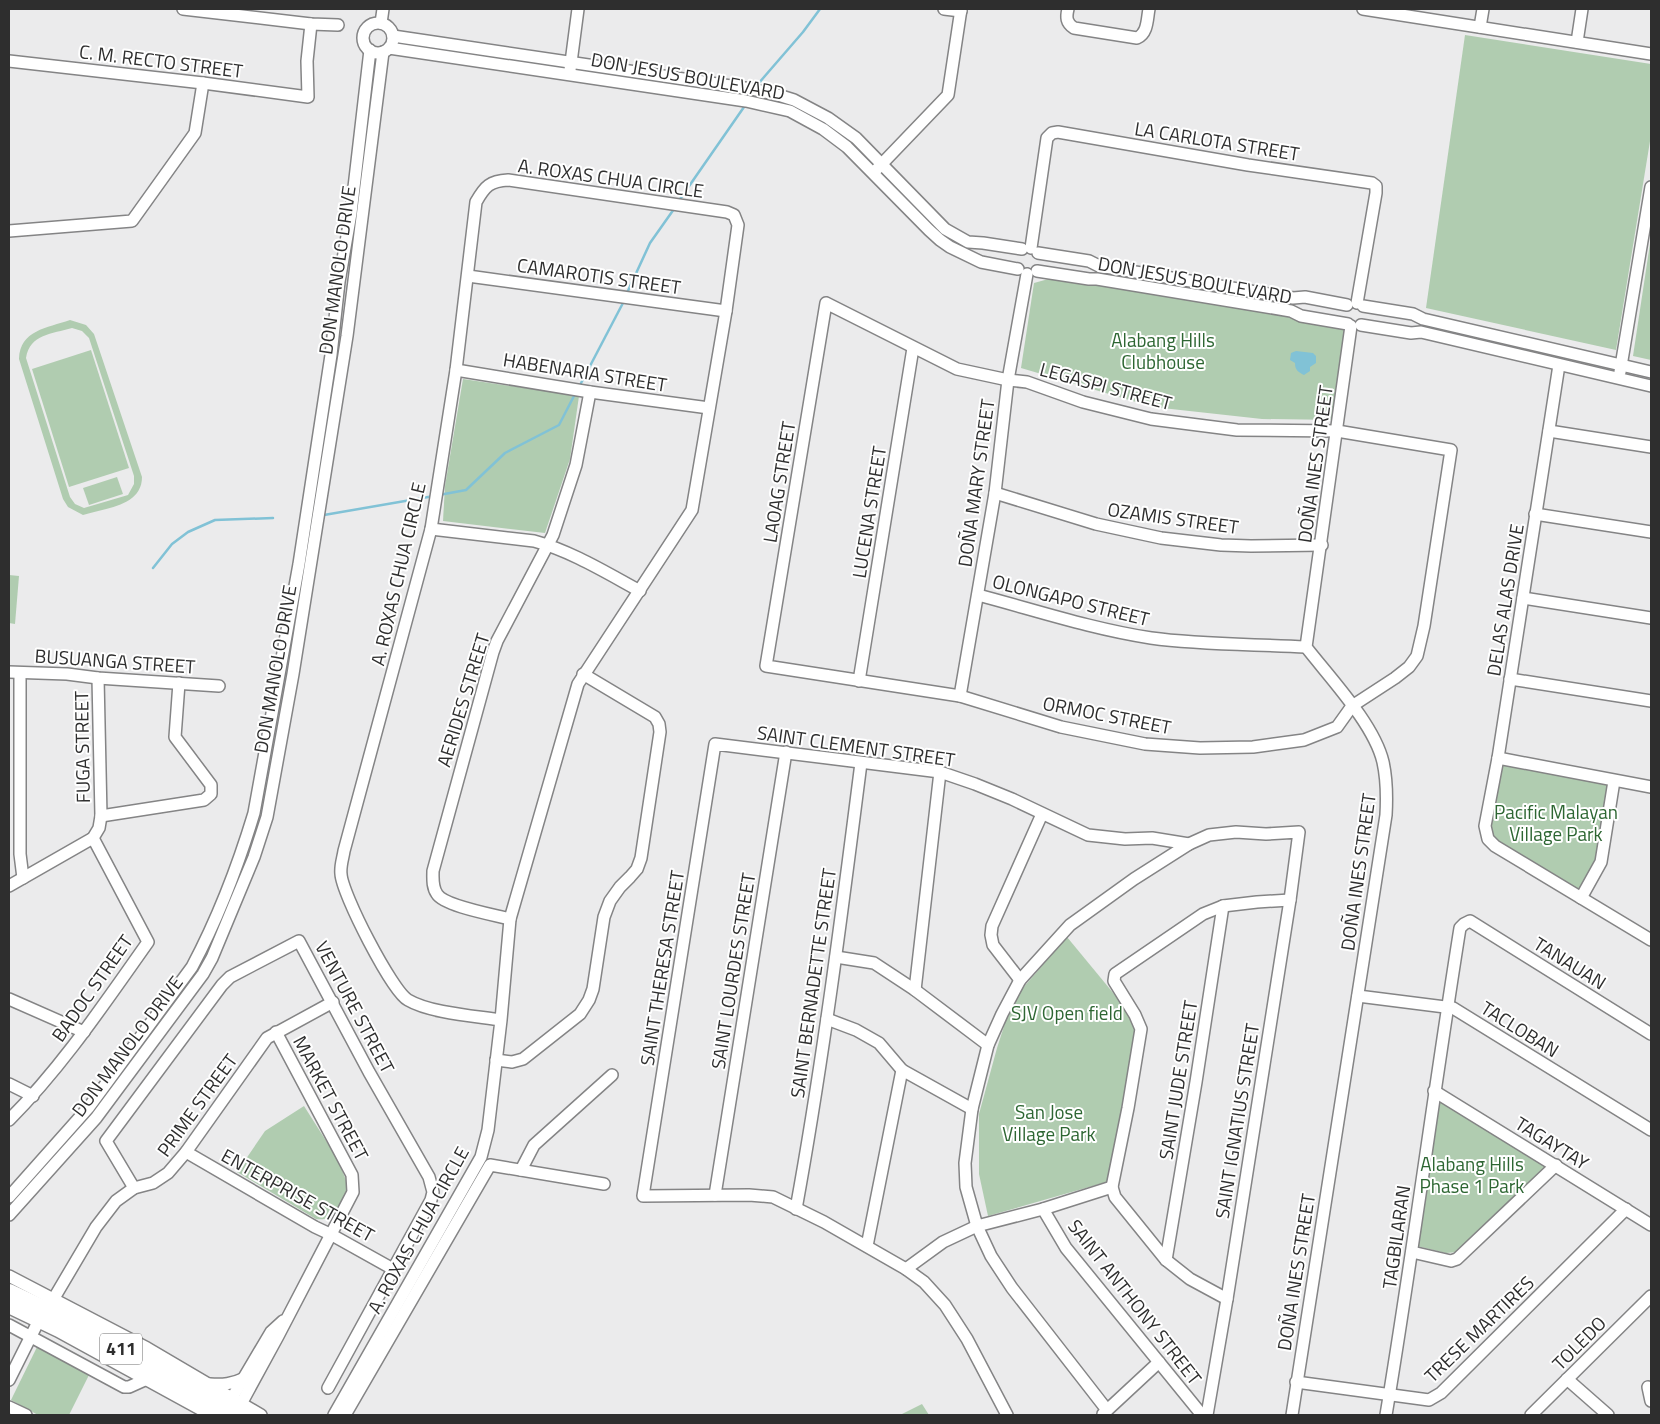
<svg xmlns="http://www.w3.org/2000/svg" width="1660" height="1424" viewBox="0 0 1660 1424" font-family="'Titillium Web',sans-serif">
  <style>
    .green { fill: #b0ccb0; fill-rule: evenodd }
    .water { fill: #81c2d6 }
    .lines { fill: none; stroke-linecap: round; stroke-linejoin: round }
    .stream { stroke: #81c2d6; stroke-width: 2.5 }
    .minor-casing { stroke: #848485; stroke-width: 14 }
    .highway-casing { stroke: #848485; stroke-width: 19 }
    .minor { stroke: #fff; stroke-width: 11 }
    .highway { stroke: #fff; stroke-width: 16 }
    .labels { text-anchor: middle; stroke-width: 4; stroke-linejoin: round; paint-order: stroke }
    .shield { fill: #fff; stroke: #6d6d6d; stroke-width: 1 }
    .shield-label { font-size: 18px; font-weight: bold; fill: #2e2e2e }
    .street-label { font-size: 19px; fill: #2e2e2e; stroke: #fff }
    .park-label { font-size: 19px; fill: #2d6632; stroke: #fff }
  </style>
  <rect width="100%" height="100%" fill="#ebebec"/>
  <!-- green -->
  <g class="green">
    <polygon points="1465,35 1651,64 1651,135 1616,350 1426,308"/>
    <polygon points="1651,237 1651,360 1633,356"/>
    <polygon points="1052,278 1341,320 1353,329 1339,420 1262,419 1153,407 1021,368 1034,283"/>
    <path d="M70,320L86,325L94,334L142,477C142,506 106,508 83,515L68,507L63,499L19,359C20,330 47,328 70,320ZM72,328L82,331L89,338L134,476V484L128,495L84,508L75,504L70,497L26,358C30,334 52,334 72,328Z"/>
    <polygon points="91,350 129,468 69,487 32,369"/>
    <polygon points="463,379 579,396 570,459 545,533 443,521 445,486"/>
    <polygon points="117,477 123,494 89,505 83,488"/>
    <polygon points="9,575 19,576 15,624 9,623"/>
    <polygon points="1497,761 1614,782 1602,857 1580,897 1489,838"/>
    <polygon points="1067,937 1119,1000 1135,1027 1125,1102 1110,1181 988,1216 979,1174 979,1114 997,1048 1007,1017 1022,989"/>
    <polygon points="1436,1098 1549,1166 1458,1252 1446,1253 1417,1246"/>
    <path d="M304,1106L337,1158L348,1185L349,1189C340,1204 336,1222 316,1219L237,1172L265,1131Z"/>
    <polygon points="37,1347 89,1375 69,1415 38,1415 11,1400"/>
    <polygon points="922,1404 929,1415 900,1415"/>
  </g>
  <!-- water -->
  <path class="water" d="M1296,351L1313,353L1316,356V363L1310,367V371L1304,375C1298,372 1295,370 1295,363L1290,360L1291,353Z"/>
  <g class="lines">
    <!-- stream -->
    <g class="stream">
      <polyline points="758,84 803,32 820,9"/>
      <polyline points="678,202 744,107"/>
      <polyline points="627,293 650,243 674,209"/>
      <polyline points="579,387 624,301"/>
      <polyline points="439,495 466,490 505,453 559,425 575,394"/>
      <polyline points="324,515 434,496"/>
      <polyline points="153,568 172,544 188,532 215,520 273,518"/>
    </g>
    <defs>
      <g id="minor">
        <polyline points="183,9 311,24 338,25"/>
        <polyline points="944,9 961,11"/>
        <path d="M1068,9C1066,17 1066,23 1074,28L1137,38C1148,33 1147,19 1149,9"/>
        <polyline points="1363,9 1651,54"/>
        <polyline points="381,23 383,9"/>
        <circle cx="378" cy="38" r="15"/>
        <polyline points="1480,27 1483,9"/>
        <polyline points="393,36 751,89 778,95 794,100 828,118 856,138 945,229 968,242 983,243 1022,249"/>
        <polyline points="1577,42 1582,9"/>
        <polyline points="389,48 746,101 790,111 823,129 847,147 929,230 940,240 950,247 981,262 1018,269"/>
        <polyline points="9,61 203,83 308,97 307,61 311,24"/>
        <polyline points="570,70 578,9"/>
        <polyline points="876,170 948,95 961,9"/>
        <polyline points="9,231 132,221 195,133 203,83"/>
        <polyline points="1031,248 1047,138 1052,133 1058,132 1248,165 1372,183 1376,186 1376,193 1357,303"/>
        <polyline points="1038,253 1089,261 1099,266 1293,298 1305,297 1347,305"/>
        <polyline points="1037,271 1089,279 1097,279 1291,311 1301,316 1348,324"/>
        <polyline points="468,276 726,311"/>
        <polygon points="826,303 957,369 1008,380 1027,382 1083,402 1151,419 1237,430 1337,431 1451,450 1424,626 1417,656 1409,667 1395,678 1352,706 1337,727 1304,740 1253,747 1200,748 1145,744 1061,727 960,696 766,666"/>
        <polyline points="1363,306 1413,314 1423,319 1651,372"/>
        <polyline points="1361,325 1411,333 1421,332 1651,386"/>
        <polyline points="1559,365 1498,758 1485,826 1488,839 1495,846 1651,940"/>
        <polyline points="456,370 590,392 709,408"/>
        <polyline points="1620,372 1651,187"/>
        <polyline points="1549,431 1651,447"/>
        <polyline points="995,493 1096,524 1161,538 1221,545 1251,546 1322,545"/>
        <polyline points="1535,514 1651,532"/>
        <path d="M431,529L534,541C571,551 605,572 640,591"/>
        <path d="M978,595C1035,610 1092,629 1151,638C1202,645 1255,644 1306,647"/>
        <polyline points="1523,598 1651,618"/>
        <polyline points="9,672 67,674 98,678 219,686"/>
        <polyline points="20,673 20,854 23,878"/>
        <polyline points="1510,679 1651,701"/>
        <polyline points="859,681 913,348"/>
        <polyline points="960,696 995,493 1008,380 1027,274"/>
        <polyline points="1498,758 1651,787"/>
        <polyline points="101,816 204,800 211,794 211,785 175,737 179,683"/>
        <polyline points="9,886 93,838 99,828 101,816 98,678"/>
        <polyline points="1581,898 1601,862 1614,781"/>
        <path d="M510,919C495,915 444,906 437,894C432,887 433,878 433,871L493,652L497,641L553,535L576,465L590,392"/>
        <polyline points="836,957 874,963 915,990 988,1045"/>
        <polyline points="1020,980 993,945 991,935 992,926 1042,814"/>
        <polyline points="915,990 940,772"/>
        <polyline points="1358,996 1453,1008 1651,1130"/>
        <polyline points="9,999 84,1032"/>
        <polyline points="827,1019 856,1030 879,1043 902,1070 972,1109"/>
        <polyline points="496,1060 512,1062 523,1059 580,1014 589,1000 593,989 604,917 610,901 620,887 630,877 637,869 641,858 660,732 659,724 655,717 583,674"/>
        <polyline points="9,1084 33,1096"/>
        <polyline points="1434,1091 1651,1225"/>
        <path d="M9,1120C62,1067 104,1004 148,942L93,838"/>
        <polyline points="186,1152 315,1227 332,1235 393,1269"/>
        <polyline points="521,1170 534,1145 612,1075"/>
        <polyline points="134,1188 106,1141 222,985 230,977 299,941 369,1072 429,1177 433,1192 431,1200 328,1388"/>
        <polyline points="715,1195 786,752"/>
        <path d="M9,1197L89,1107L192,967C218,918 238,866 254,813L299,564L331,355L339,282L351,213L370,50"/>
        <path d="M796,1209C823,1061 842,912 861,763"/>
        <polyline points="1043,1209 1066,1248 1202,1415"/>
        <polyline points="9,1215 96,1118 203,974 212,958 254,857 267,817 293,674 347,336 383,52"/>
        <polyline points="867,1246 902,1070"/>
        <polyline points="1412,1252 1451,1261 1457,1259 1556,1165"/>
        <polyline points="1166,1260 1196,1082 1223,906"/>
        <polyline points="906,1269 943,1242 977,1226 1043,1209 1112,1187"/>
        <polyline points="9,1276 147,1348 261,1415"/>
        <polyline points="1227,1299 1190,1279 1166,1260 1115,1197 1112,1187 1128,1108 1141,1029 1135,1015 1114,981 1115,974 1203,914 1223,906 1257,902 1290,900"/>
        <polyline points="47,1310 96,1227 116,1201 134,1188 153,1183 168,1173 186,1152 267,1038 333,1002"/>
        <polyline points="9,1325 124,1387 129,1387 149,1378"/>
        <polyline points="1567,1379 1608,1415"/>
        <polyline points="9,1380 39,1320"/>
        <polyline points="1296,1382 1429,1400 1441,1393 1626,1209"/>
        <path d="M210,1384C223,1385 232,1384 245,1378"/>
        <polyline points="1648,1387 1651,1401"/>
        <polyline points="229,1403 271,1332 283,1321"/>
        <polyline points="9,1407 26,1415"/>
        <polyline points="1107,1410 1012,1288 991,1256 977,1226 966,1187 965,1163 972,1109 988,1045 1002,1014 1020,980 1070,925 1134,879 1189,844 1209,835 1236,832 1266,834 1299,832 1290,900 1227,1299 1207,1415"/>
        <polyline points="1103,1414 1159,1362"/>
        <polyline points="235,1415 278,1336 353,1192 352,1175 276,1032"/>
        <path d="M334,1415L481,1157L488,1130L501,1020L510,919L578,684L692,510L726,311L738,225L734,215L727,212L508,180C490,181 485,186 476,202L456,370L431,529L344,851C343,858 340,866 341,874C342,894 392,991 408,1000C430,1013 475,1016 501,1020"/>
        <polyline points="345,1415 490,1165 604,1184"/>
        <polyline points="1007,1415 967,1339 945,1305 924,1282 906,1269 824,1222 773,1197 749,1195 643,1196 715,744 940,772 975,784 1012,799 1088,835 1125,839 1152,838 1189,844"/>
        <path d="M1292,1415L1386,815C1387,797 1387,780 1383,762C1374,724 1330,678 1306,647L1351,326"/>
        <path d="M1386,1415C1413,1253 1434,1090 1460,928L1464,924L1470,921L1651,1034"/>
        <polyline points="1531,1415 1651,1296"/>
      </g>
      <g id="highway">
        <polyline points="9,1292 47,1310 156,1367 241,1415"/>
        <polyline points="9,1305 59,1329 216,1415"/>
      </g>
    </defs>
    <!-- minor casing -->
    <use href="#minor" class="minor-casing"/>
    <!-- highway casing -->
    <use href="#highway" class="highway-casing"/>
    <!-- minor -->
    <use href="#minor" class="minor"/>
    <!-- highway -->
    <use href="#highway" class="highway"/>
  </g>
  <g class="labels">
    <!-- shield labels -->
    <rect class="shield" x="100" y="1333.5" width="42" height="31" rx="4"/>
    <g class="shield-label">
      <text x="121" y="1355">411</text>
    </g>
    <!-- street labels -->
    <g class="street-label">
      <text transform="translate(161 61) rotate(7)" y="7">C. M. RECTO STREET</text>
      <text transform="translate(688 76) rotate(10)" y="7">DON JESUS BOULEVARD</text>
      <text transform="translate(1217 141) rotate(9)" y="7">LA CARLOTA STREET</text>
      <text transform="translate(611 178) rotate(8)" y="7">A. ROXAS CHUA CIRCLE</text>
      <text transform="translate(337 270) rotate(-82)" y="7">DON MANOLO DRIVE</text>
      <text transform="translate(599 276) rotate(8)" y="7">CAMAROTIS STREET</text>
      <text transform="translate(1195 280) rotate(10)" y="7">DON JESUS BOULEVARD</text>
      <text transform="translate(585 372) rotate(9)" y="7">HABENARIA STREET</text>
      <text transform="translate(1106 386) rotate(15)" y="7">LEGASPI STREET</text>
      <text transform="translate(1315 464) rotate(-82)" y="7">DOÑA INES STREET</text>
      <text transform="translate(779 482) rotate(-81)" y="7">LAOAG STREET</text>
      <text transform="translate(976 483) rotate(-82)" y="7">DOÑA MARY STREET</text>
      <text transform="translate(869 512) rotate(-81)" y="7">LUCENA STREET</text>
      <text transform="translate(1173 518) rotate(8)" y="7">OZAMIS STREET</text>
      <text transform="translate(398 574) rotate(-77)" y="7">A. ROXAS CHUA CIRCLE</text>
      <text transform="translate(1071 600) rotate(14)" y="7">OLONGAPO STREET</text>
      <text transform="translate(1505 600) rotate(-81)" y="7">DELAS ALAS DRIVE</text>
      <text transform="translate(115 661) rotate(4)" y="7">BUSUANGA STREET</text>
      <text transform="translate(275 669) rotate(-80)" y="7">DON MANOLO DRIVE</text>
      <text transform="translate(463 700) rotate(-73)" y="7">AERIDES STREET</text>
      <text transform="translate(1107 715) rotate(11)" y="7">ORMOC STREET</text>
      <text transform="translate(856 746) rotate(8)" y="7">SAINT CLEMENT STREET</text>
      <text transform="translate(82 747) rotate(-91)" y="7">FUGA STREET</text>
      <text transform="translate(1358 872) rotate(-82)" y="7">DOÑA INES STREET</text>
      <text transform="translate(1570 963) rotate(32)" y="7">TANAUAN</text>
      <text transform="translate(662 968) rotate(-81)" y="7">SAINT THERESA STREET</text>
      <text transform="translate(733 971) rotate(-81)" y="7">SAINT LOURDES STREET</text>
      <text transform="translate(813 983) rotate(-82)" y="7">SAINT BERNADETTE STREET</text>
      <text transform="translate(92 988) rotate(-55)" y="7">BADOC STREET</text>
      <text transform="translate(355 1007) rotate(62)" y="7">VENTURE STREET</text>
      <text transform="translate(1520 1029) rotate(32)" y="7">TACLOBAN</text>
      <text transform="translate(127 1046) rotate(-53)" y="7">DON MANOLO DRIVE</text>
      <text transform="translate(1178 1080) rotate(-81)" y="7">SAINT JUDE STREET</text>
      <text transform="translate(331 1098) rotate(62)" y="7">MARKET STREET</text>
      <text transform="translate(197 1105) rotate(-54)" y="7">PRIME STREET</text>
      <text transform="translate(1237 1121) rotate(-81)" y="7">SAINT IGNATIUS STREET</text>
      <text transform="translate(1552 1143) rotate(32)" y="7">TAGAYTAY</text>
      <text transform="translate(298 1195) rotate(29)" y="7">ENTERPRISE STREET</text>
      <text transform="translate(418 1230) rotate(-61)" y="7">A. ROXAS CHUA CIRCLE</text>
      <text transform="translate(1396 1237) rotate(-82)" y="7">TAGBILARAN</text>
      <text transform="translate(1296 1272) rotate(-81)" y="7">DOÑA INES STREET</text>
      <text transform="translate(1135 1302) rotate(52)" y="7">SAINT ANTHONY STREET</text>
      <text transform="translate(1479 1329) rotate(-44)" y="7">TRESE MARTIRES</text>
      <text transform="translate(1579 1343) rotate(-45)" y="7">TOLEDO</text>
    </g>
    <!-- park labels -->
    <g class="park-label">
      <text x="1163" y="347">Alabang Hills<tspan x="1163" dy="22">Clubhouse</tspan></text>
      <text x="1556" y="819">Pacific Malayan<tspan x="1556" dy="22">Village Park</tspan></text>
      <text x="1067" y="1020">SJV Open field</text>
      <text x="1049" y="1119">San Jose<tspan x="1049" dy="22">Village Park</tspan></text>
      <text x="1472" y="1171">Alabang Hills<tspan x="1472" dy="22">Phase 1 Park</tspan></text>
    </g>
  </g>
  <!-- border -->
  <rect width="1660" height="1424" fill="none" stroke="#2e2e2e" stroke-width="20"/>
</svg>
